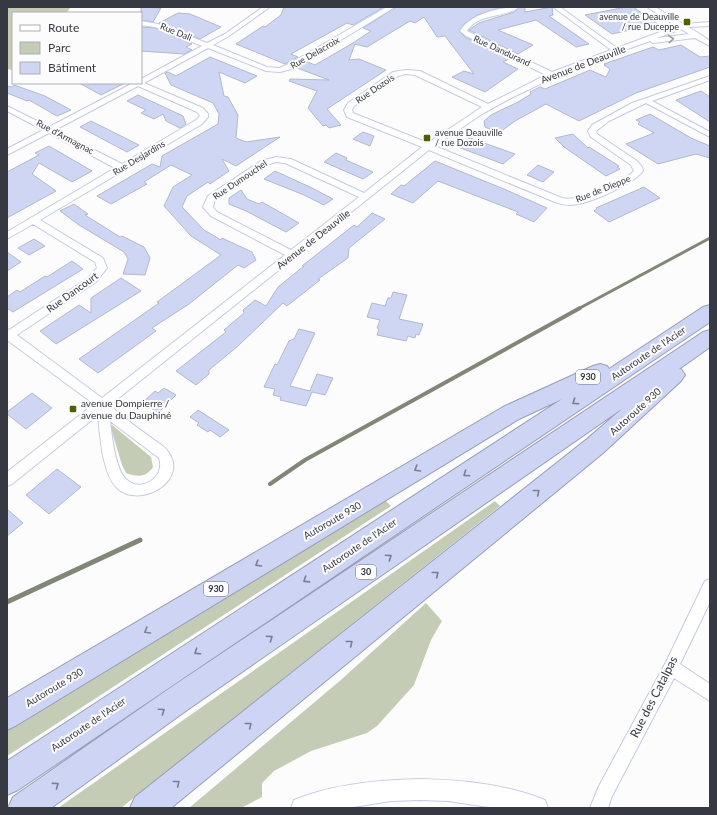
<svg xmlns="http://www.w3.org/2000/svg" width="717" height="815" font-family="Lato,sans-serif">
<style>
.green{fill:#c5ccb6}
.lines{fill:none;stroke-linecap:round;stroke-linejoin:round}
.stream-far2{stroke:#818776;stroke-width:3}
.stream-far1{stroke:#818776;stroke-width:4}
.stream{stroke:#818776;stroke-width:5}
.building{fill:#cfd6f3;stroke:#b3b8cf}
.minor-casing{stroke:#c5cae2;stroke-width:2}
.tertiary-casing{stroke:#c5cae2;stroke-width:2}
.motorway-casing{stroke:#999db6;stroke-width:2}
.minor{fill:#fff;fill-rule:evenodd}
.tertiary{fill:#fff;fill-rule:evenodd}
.motorway{fill:#ced4f4;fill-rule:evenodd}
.oneway{stroke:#9a9ca0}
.oneway2{stroke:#7a7e92}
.poi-dot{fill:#505f02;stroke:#fcfcfc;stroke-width:1.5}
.labels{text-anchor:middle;stroke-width:4;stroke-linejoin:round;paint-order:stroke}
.far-poi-label{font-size:9px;fill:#363842;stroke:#fcfcfc;text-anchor:end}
.far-street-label{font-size:9px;fill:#363842;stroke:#fcfcfc}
.shield{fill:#fcfcfc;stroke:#71737a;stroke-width:1}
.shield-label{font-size:9px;font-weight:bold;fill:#363842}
.street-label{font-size:10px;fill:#363842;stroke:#fcfcfc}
.poi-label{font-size:10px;fill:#363842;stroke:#fcfcfc;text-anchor:start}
.near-street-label{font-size:12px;fill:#363842;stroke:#fcfcfc}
</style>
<rect width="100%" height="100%" fill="#fcfcfc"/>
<!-- green -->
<path class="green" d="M7,7H71L66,13H13V70L7,69Z
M110,425H112L151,457L153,467C146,478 137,477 126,473L122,465Z
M385,500L391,506L7,756V728Z
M495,501L500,506L121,808H58Z
M426,603L442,621L431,640L414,685L377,726L367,733L311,751L274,771L262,783V797L241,808H189L342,679Z"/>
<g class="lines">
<!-- stream-far2 -->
<path class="stream-far2" d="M578,309L710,238"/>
<!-- stream-far1 -->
<path class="stream-far1" d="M270,484L305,460L580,308"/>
<!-- stream -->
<path class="stream" d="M7,602L140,540"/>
</g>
<!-- building -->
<path class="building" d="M141,7L161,8L153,22L141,20Z
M284,7H384L353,25L347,23L291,54L298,57L285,64L236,44L263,26L265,27L281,15Z
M396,7H502L477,15L464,24L459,31L465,37L509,59L503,62L518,69L485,92L452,77L464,71L474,74L445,36L437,37L424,17L415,23L410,21L367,47L355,44L349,60L359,59L386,70L327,109L341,125L329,128L326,125L323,126L308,108L317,91L289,81L290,79L329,80L297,68L308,62L315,65L353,43L371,31L363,28Z
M520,7H525V12L552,7L553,15L549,16L589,44L576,47L536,20L498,30L533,45L518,54L469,30L479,23L514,12Z
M626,7H633L658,24L612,34L585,15Z
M178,13L190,14L221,27L200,39L159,23Z
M141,27L155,28L192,44L186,47L192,50L184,54L141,51Z
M681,45L700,57L710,56V67L636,93L579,121L546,104L515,121L499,133L485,127L484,121L491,115L518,102L531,94L530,92L540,87L545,89L590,70L606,77L610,69L604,65H606L604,64L653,47L659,50Z
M210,57L257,76L245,83L219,72L224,96L228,97L238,115L236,138L246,142L280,137L236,166L222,159L229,171L210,184L208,182L187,196L182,207L204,230L221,240L222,238L252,252L256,260L244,268L238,265L189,304L152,328L156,331L98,373L79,359L159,303L157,302L221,255L191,236L164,206L173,187L192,175L171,165L144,182L147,184L111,204L97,196L152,164L160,167L162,156L218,124L219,114L213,103L171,85L165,73L168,72L176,76Z
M79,83H125L101,95Z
M14,85L45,96L71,110L57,116L29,100L27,101L7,93V86L12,87Z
M701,91L710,97V122L676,100Z
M138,95L183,116L186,124L180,128L166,121L163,114L154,119L141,113L146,110L127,101Z
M650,114L691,138L710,146V158L696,154L658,164L626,144L654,133L638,124L640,122L636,120Z
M91,121L139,145L127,152L80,127Z
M363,132L374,136L370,146L353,139Z
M573,134L588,148L589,147L619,166L617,167L620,169L606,176L564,147L555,138Z
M470,138L515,154L503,164L458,147Z
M49,146L92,171L72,182L39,163L32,174L56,191L7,218V172L39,155L35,153Z
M336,153L347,158L346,160L373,172L363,179L324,162Z
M435,161L504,189L547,208L534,222L516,214L518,212L438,181L413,203L391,194L401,185L404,186Z
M538,165L554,172L543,182L527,175Z
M275,171L312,188L333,199L324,205L304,195L264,179Z
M644,187L660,198L609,222L594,211L597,209L596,208Z
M241,190L247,199L259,204L262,202L299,223L286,232L246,211L229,204V198Z
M74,204L88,214L85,215L120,237L122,236L144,247L150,258L145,275L123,274L128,259L124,252L79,225L60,211Z
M372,213L385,219L349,248L348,258L318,279L320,280L287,306L283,303L238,346L209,370V374L196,385L176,371L226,332L224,330L244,313L243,310L255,300L266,306L278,287L304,266H302L354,225L357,227Z
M34,239L45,246L29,255L18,248Z
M7,252L21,262L7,271Z
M72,261L83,269L13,312L7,308V297L17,290L20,292L45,276L47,277Z
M121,278L141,291L56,344L40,331L79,305L91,313V298Z
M393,292L407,295L399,319L423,324L419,335L416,334L415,338L408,336L406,341L377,335L379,329L377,328L380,320L367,317L372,303L385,306L388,298H391Z
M299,329L315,333L290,386L310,391L317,374L333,378L325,395L312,392L306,406L280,400L281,397L273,395L275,389L264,387L275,364L277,365L289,341L294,339Z
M164,388L176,395L158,413L143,402L155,391L158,393Z
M32,393L52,408L26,429L7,414V412Z
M198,410L229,430L220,437L210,430L208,432L197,425L199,423L190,417Z
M57,469L81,487L49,514L26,495Z
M7,509L23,523L7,536Z"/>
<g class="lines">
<!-- minor casing -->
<g class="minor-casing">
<path id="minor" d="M263,7H270L229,36L213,45L267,67L279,68L289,64L387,7H395L295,68L280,72L266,71L208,48L144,83L203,108L208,114V117L202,124L40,220L103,258L107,268L96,282L17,335L102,398L285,255L211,216L203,207L208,196L261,161L276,157L291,159L364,193L422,147L347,117L344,110L348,103L393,72L406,70L420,71L488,104L546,75L466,36L460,31C470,14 500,7 519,7C505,18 478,13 467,31L552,72L611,50L553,7H560L617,48L676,26L647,7H655L683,24L710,22V26L688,27L700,34L710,41V46L695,38L653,43L650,41L594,61L555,77L511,98L482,114L435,146L562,198C578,203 623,182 634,171L631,165L591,137L588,131L592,125L632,103L710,76V80L652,101L710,132V137L646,103L609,121L596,131L597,134L637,161L642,167L643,171C632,185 589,204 571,205C565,205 560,204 555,202L429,150L110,405C123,418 138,428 153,439C158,443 166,447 169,453C188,482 139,509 117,488C102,473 100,435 98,415L12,484L7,486V472L94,404L7,340V329L9,330L88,278L97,268L95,262L33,224L7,239V232L115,168L49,133L7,155V149L43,130L7,111V106L49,127L133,83H141V79L202,46L155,27L141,25V21L158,24L207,43L225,34ZM681,29L689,34L657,38ZM406,74L415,75L482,107L428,143L353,113L352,110L354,106L398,76ZM138,86L197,112L200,116L196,120L122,164L55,130ZM276,162L285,163L359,197L291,250L217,212L213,207L215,199L267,165ZM110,421L159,458C166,477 141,493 127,480C115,470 112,436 110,421Z
M710,579V602L680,664L710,684V701L674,678L612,796L608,808H590L599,786L666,662L705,581Z"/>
</g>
<!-- tertiary casing -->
<g class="tertiary-casing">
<path id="tertiary" d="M420,779C462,780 506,784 545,800L548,808H495L448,801L420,800L391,801L347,808H291L294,800C333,784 378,780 420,779Z"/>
</g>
<!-- motorway casing -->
<g class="motorway-casing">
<path id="motorway" d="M710,305V322L18,790L7,795V761L562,399L519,419L17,725L7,730V698L503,407L593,366L600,364L607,366L609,369L703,307Z
M710,330V347L679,369H681L685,375L681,381L603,453L171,808H130L135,797L587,439L623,408L190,708L51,808H8L13,797L170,688L703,332Z"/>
</g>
<!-- minor -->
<use href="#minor" class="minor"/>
<!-- tertiary -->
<use href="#tertiary" class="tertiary"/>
<!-- motorway -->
<use href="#motorway" class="motorway"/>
</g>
<!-- one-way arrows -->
<defs><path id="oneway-chevron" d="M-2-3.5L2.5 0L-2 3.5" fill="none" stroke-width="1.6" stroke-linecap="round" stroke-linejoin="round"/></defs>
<use class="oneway" href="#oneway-chevron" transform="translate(671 39) rotate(-5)"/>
<g class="oneway2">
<use href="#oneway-chevron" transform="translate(575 402) rotate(146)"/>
<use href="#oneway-chevron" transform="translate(417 469) rotate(149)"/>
<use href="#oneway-chevron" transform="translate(466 474) rotate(146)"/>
<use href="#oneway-chevron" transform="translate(537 492) rotate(-39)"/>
<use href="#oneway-chevron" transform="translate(389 557) rotate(-34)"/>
<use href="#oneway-chevron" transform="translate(258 564) rotate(149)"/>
<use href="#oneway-chevron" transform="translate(436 574) rotate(-39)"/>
<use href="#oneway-chevron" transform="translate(306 580) rotate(147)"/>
<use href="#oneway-chevron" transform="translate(147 631) rotate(149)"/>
<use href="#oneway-chevron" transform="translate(270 638) rotate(-34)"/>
<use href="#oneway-chevron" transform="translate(350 643) rotate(-39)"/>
<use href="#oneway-chevron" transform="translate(197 652) rotate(146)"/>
<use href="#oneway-chevron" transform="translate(162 711) rotate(-35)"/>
<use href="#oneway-chevron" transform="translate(249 725) rotate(-39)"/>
<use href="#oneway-chevron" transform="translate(177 783) rotate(-39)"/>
<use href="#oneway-chevron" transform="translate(56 785) rotate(-36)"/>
</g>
<!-- markers -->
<g class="poi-dot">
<rect x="683" y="18" width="8" height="8" rx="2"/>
<rect x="423" y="134" width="8" height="8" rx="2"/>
<rect x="69" y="405" width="8" height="8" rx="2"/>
</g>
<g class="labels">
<!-- far-poi labels -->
<g class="far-poi-label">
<text x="679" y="20">avenue de Deauville<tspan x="679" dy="10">/ rue Duceppe</tspan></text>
<text x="435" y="136" text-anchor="start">avenue Deauville<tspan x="435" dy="10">/ rue Dozois</tspan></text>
</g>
<!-- far-street labels -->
<g class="far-street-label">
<text transform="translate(176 32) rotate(22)" y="3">Rue Dali</text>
<text transform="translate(502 51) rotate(25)" y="3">Rue Dandurand</text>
<text transform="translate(315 53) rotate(-30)" y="3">Rue Delacroix</text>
<text transform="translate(375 89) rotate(-34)" y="3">Rue Dozois</text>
<text transform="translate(65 137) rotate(28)" y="3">Rue d'Armagnac</text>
<text transform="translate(139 158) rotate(-31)" y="3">Rue Desjardins</text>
<text transform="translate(240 180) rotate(-34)" y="3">Rue Dumouchel</text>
<text transform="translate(603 189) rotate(-22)" y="3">Rue de Dieppe</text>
</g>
<!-- shield labels -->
<g class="shield">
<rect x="576" y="370" width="24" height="14" rx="3"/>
<rect x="356" y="565" width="20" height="14" rx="3"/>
<rect x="204" y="582" width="24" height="14" rx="3"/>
</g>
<g class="shield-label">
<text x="588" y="380">930</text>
<text x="366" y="575">30</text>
<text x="216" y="592">930</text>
</g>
<!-- street labels -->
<g class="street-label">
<text transform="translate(583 64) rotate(-21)" y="4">Avenue de Deauville</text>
<text transform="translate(313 239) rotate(-38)" y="4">Avenue de Deauville</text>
<text transform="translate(72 292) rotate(-36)" y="4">Rue Dancourt</text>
<text transform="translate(648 353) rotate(-34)" y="4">Autoroute de l'Acier</text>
<text transform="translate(635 411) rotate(-42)" y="4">Autoroute 930</text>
<text transform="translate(332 520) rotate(-30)" y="4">Autoroute 930</text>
<text transform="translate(359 545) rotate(-34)" y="4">Autoroute de l'Acier</text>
<text transform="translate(54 687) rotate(-31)" y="4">Autoroute 930</text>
<text transform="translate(88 724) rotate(-34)" y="4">Autoroute de l'Acier</text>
</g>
<!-- poi labels -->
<g class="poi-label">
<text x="81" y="407">avenue Dompierre /<tspan x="81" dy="12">avenue du Dauphiné</tspan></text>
</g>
<!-- near-street labels -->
<g class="near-street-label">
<text transform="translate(654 697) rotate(-63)" y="4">Rue des Catalpas</text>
</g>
</g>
<!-- border -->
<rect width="717" height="815" fill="none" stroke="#363842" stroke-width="16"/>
<!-- legend -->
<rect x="12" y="12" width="130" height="72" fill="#fcfcfc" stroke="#adaeb2"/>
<rect x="20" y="25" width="20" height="6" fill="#ffffff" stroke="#adaeb2"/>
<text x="48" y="32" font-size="12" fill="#363842">Route</text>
<rect x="20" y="42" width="20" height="12" fill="#c5ccb6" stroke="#adaeb2"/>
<text x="48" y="52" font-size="12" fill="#363842">Parc</text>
<rect x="20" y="62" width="20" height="12" fill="#cfd6f3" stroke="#adaeb2"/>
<text x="48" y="72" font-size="12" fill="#363842">Bâtiment</text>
</svg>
